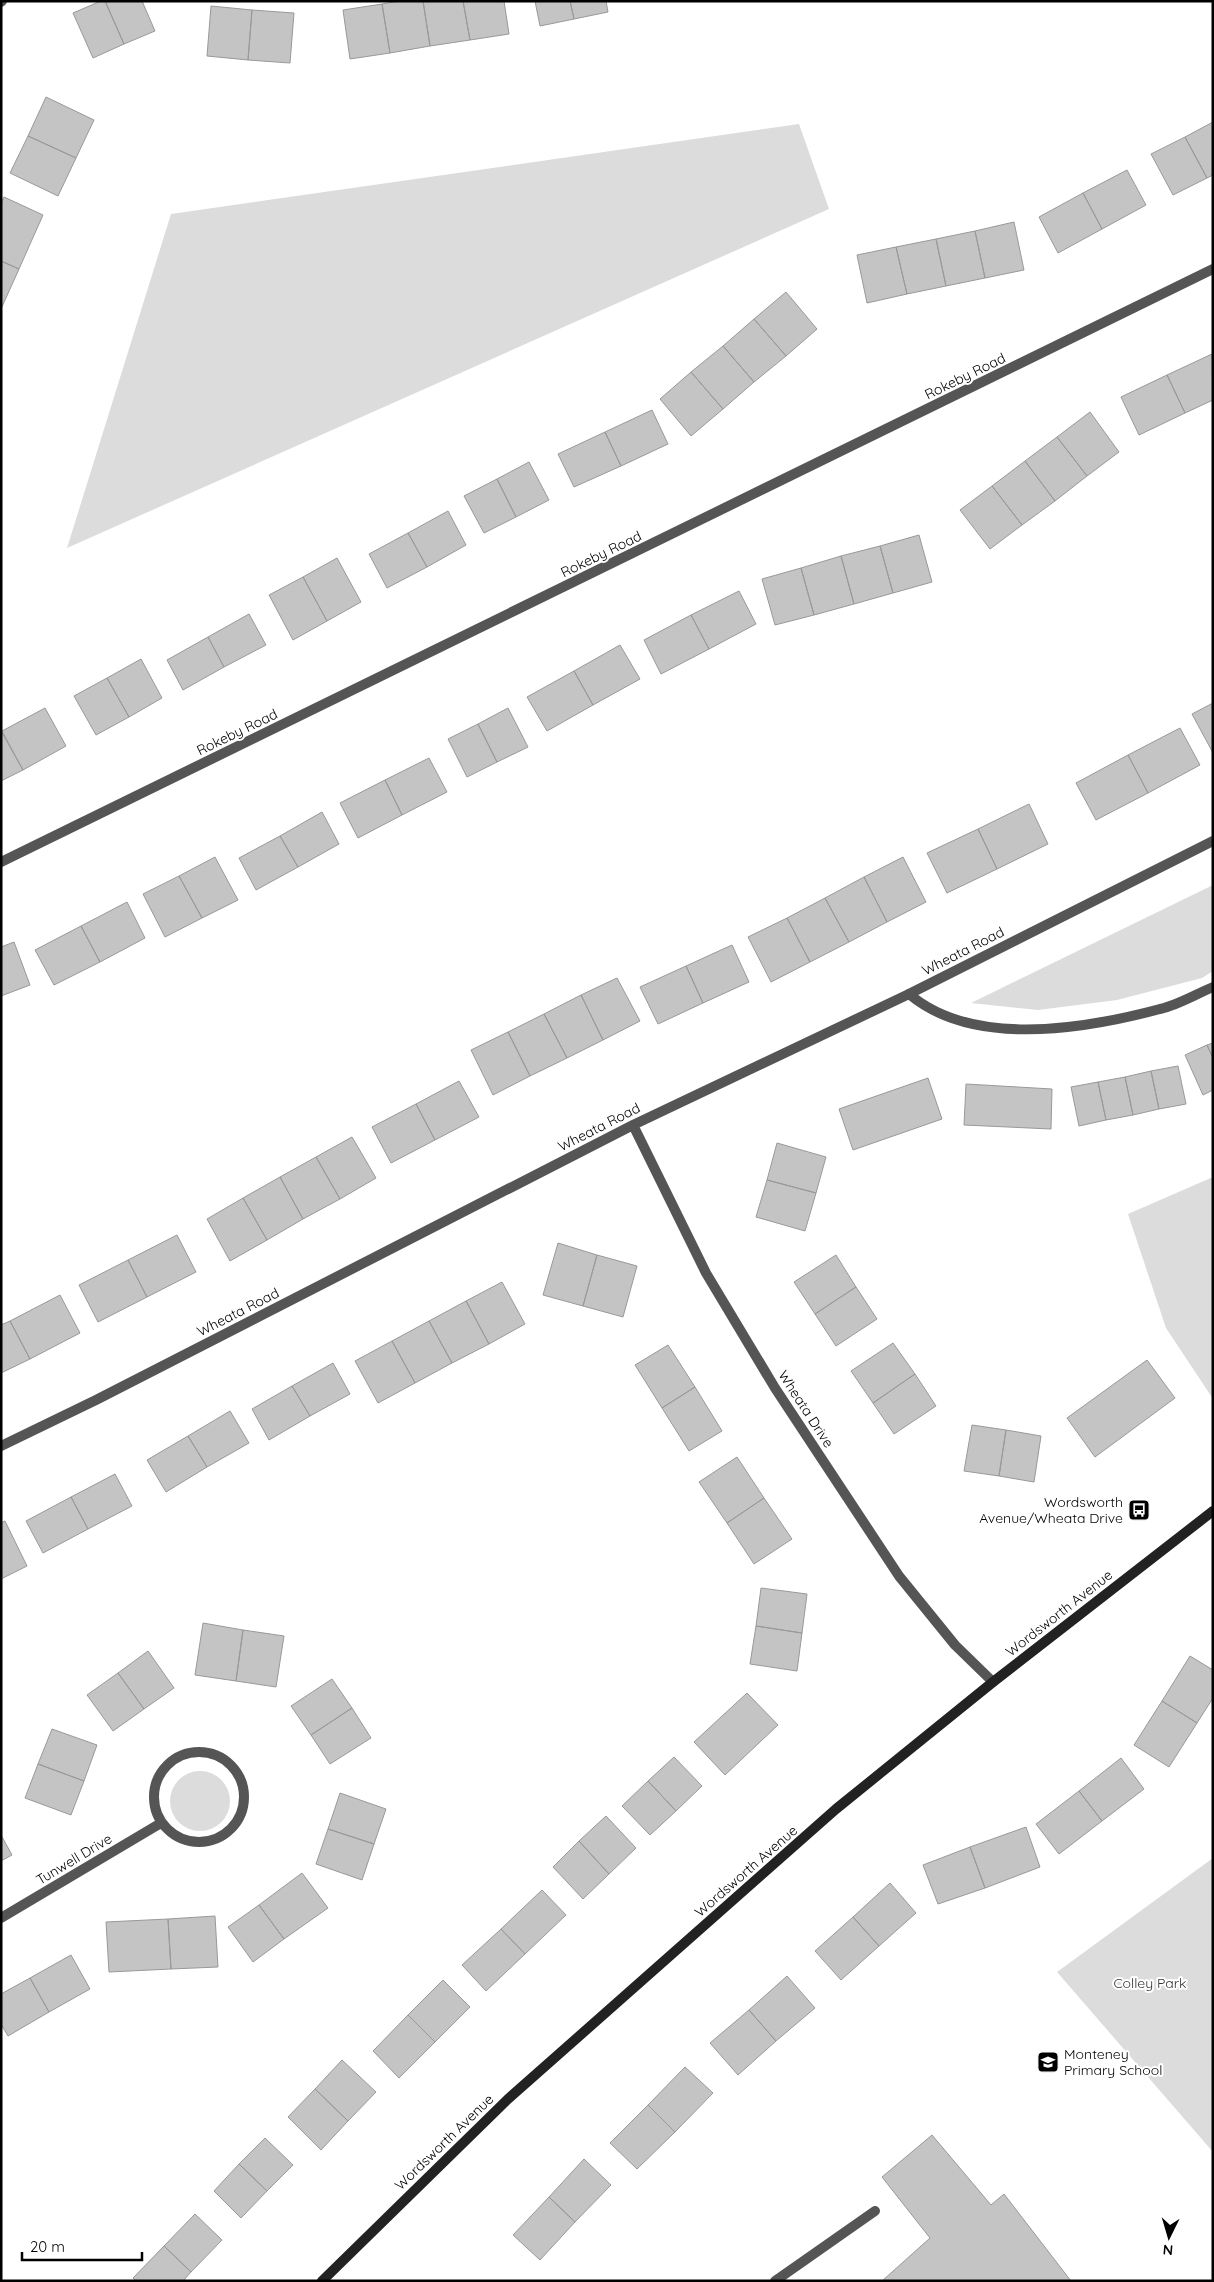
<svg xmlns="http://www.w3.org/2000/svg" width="1214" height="2282" font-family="Quicksand,sans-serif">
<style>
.green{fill:#dcdcdc}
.building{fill:#c4c4c4;stroke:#999}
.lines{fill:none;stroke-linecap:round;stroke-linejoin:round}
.lane{stroke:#555;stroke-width:10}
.street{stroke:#555;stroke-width:10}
.secondary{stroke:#222;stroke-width:10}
.labels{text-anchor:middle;stroke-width:4;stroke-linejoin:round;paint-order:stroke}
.street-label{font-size:14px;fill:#000;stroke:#fff}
.poi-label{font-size:14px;fill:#000;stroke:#fff;text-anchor:end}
.park-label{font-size:14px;fill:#333;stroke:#fff}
</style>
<rect width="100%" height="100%" fill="#fff"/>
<!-- green -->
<path class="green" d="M799,124L829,209L67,548L171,214Z
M1213,885V971L1202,978L1117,1000L1038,1010L971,1003Z
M1213,1177V1399L1166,1328L1128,1214Z
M170 1801a30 30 0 1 1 60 0a30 30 0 1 1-60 0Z
M1213,1858V2152L1057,1972Z"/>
<!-- building -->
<path class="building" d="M101,1H105L124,44L93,58L73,13Z
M105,1H142L155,31L124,44Z
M399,1H423L430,46L390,53L382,4Z
M423,1H463L470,40L430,46Z
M463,1H504L509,34L470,40Z
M535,1H570L574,19L540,26Z
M570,1H606L608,12L574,19Z
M382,4L390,53L350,59L343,10Z
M211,6L252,10L248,60L207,56Z
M252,10L294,13L290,63L248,60Z
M46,97L94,120L76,158L28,136Z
M1213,122V175L1207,178L1185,137Z
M28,136L76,158L58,196L10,173Z
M1185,137L1207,178L1173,195L1151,154Z
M1127,170L1146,205L1102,229L1083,193Z
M1083,193L1102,229L1058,253L1039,217Z
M4,197L43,215L19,269L1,261V203Z
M1014,222L1024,270L985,278L975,231Z
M975,231L985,278L946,286L936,239Z
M936,239L946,286L907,294L896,247Z
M896,247L907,294L867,303L857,255Z
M1,261L19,269L1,309Z
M786,292L817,329L786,356L754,319Z
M754,319L786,356L754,382L723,346Z
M723,346L754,382L723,409L691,372Z
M1212,354L1213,400L1185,413L1167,375Z
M691,372L723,409L691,436L660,399Z
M1167,375L1185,413L1139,435L1121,397Z
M652,410L668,444L621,466L605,432Z
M1090,412L1119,452L1087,476L1057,437Z
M605,432L621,466L574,487L558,454Z
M1057,437L1087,476L1055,501L1025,461Z
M1025,461L1055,501L1022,525L992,486Z
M529,462L549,500L516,517L497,479Z
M497,479L516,517L484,533L464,496Z
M992,486L1022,525L990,549L960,510Z
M448,511L466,545L427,567L408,533Z
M408,533L427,567L387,588L369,554Z
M919,535L932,582L893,593L880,546Z
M880,546L893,593L854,604L841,556Z
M841,556L854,604L814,615L801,568Z
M337,558L361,602L327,621L303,577Z
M801,568L814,615L775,625L762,579Z
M303,577L327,621L293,640L269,595Z
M739,591L756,624L709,649L691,615Z
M249,614L266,645L224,667L208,637Z
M691,615L709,649L661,674L644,640Z
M208,637L224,667L183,690L167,660Z
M620,645L640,679L593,705L574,671Z
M141,659L162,698L129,717L107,678Z
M574,671L593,705L547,731L527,697Z
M107,678L129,717L96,735L74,696Z
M1213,703V753L1192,714Z
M45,708L66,746L23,770L2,731Z
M508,708L528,747L497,762L478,724Z
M478,724L497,762L467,777L448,739Z
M1180,728L1200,765L1148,793L1128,755Z
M1,731L23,770L1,781Z
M1128,755L1148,793L1096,820L1076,783Z
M429,758L447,792L402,815L385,780Z
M385,780L402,815L358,838L340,803Z
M1029,804L1048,844L997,869L978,829Z
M322,812L339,844L298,867L280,836Z
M978,829L997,869L947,893L927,853Z
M280,836L298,867L256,890L239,858Z
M215,857L238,900L202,918L179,876Z
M903,857L926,902L887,922L864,877Z
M179,876L202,918L165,937L143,894Z
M864,877L887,922L849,942L825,898Z
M825,898L849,942L810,962L787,918Z
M127,902L145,938L100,962L81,926Z
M787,918L810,962L771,982L748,937Z
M81,926L100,962L54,985L35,950Z
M14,942L30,985L1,996V947Z
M732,945L749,982L703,1003L686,966Z
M686,966L703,1003L658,1024L640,987Z
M617,978L640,1021L603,1040L581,995Z
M581,995L603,1040L567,1058L544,1014Z
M544,1014L567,1058L530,1076L508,1032Z
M508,1032L530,1076L493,1095L471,1050Z
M1213,1043V1058L1207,1045Z
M1207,1045L1213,1058V1090L1203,1095L1185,1055Z
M1178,1066L1186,1104L1159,1109L1151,1071Z
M1151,1071L1159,1109L1133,1115L1125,1077Z
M1125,1077L1133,1115L1106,1120L1098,1082Z
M928,1078L942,1119L853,1150L839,1109Z
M459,1081L479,1117L435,1140L416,1104Z
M1098,1082L1106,1120L1079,1126L1071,1087Z
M966,1084L1052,1089L1051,1129L964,1125Z
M416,1104L435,1140L391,1163L372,1127Z
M352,1137L376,1178L340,1199L316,1157Z
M777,1143L826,1157L816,1193L767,1180Z
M316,1157L340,1199L303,1219L280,1177Z
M280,1177L303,1219L267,1240L243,1198Z
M767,1180L816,1193L805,1231L756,1217Z
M243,1198L267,1240L230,1261L207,1219Z
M177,1235L196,1272L147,1297L128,1260Z
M558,1243L597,1255L583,1306L543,1295Z
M597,1255L637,1266L623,1317L583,1306Z
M836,1255L856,1287L815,1314L794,1282Z
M128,1260L147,1297L98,1322L79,1285Z
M502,1282L525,1324L489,1344L466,1301Z
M856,1287L877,1319L836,1346L815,1314Z
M60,1295L80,1333L30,1359L10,1321Z
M466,1301L489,1344L452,1363L429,1321Z
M10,1321L30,1359L1,1373V1325Z
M429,1321L452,1363L415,1383L392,1341Z
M392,1341L415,1383L378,1403L355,1361Z
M893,1343L915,1374L873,1403L851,1371Z
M668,1345L695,1387L662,1408L635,1365Z
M1147,1360L1175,1398L1095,1457L1067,1418Z
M333,1363L350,1394L310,1416L292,1386Z
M915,1374L936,1406L894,1434L873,1403Z
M292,1386L310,1416L269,1440L252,1409Z
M695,1387L722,1431L689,1451L662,1408Z
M230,1411L249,1443L207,1467L188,1436Z
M972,1425L1006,1430L999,1476L964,1471Z
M1006,1430L1041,1436L1034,1482L999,1476Z
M188,1436L207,1467L166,1492L147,1460Z
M737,1457L764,1498L727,1523L699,1482Z
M115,1474L132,1506L88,1529L71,1497Z
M71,1497L88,1529L43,1553L26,1521Z
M764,1498L792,1539L754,1564L727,1523Z
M5,1521L27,1566L1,1579V1523Z
M761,1588L807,1594L802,1633L756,1626Z
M203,1623L243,1630L236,1681L195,1675Z
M756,1626L802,1633L797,1671L750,1664Z
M243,1630L284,1636L276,1687L236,1681Z
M148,1651L174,1688L144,1709L118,1673Z
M1190,1656L1213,1670V1698L1197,1723L1162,1701Z
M118,1673L144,1709L113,1731L87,1695Z
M332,1679L352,1708L311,1735L291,1706Z
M747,1693L778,1725L725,1775L694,1742Z
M1162,1701L1197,1723L1169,1767L1134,1745Z
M352,1708L371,1738L330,1764L311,1735Z
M52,1729L97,1745L84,1781L38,1764Z
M674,1757L702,1786L676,1811L648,1781Z
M1121,1758L1144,1789L1102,1821L1079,1791Z
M38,1764L84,1781L71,1815L25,1798Z
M648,1781L676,1811L650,1835L622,1806Z
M1079,1791L1102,1821L1059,1854L1036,1824Z
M340,1793L386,1809L374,1844L328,1829Z
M606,1816L636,1848L609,1874L579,1841Z
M1026,1827L1040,1867L985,1888L970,1847Z
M328,1829L374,1844L362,1880L316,1864Z
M1,1835L12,1855L1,1861Z
M579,1841L609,1874L583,1899L553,1867Z
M970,1847L985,1888L938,1904L923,1865Z
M302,1873L328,1908L284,1939L259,1905Z
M890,1883L916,1913L879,1946L853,1917Z
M542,1890L566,1915L525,1954L501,1929Z
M259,1905L284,1939L253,1962L228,1927Z
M215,1916L218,1967L171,1969L168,1919Z
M853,1917L879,1946L841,1980L815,1951Z
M168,1919L171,1969L109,1972L106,1922Z
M501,1929L525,1954L486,1991L462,1965Z
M71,1955L90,1989L49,2012L30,1978Z
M787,1976L815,2008L776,2041L749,2010Z
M30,1978L49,2012L8,2036L1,2024V1994Z
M443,1980L470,2007L435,2042L408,2015Z
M749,2010L776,2041L738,2075L710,2043Z
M408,2015L435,2042L399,2078L373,2051Z
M342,2060L376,2092L348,2121L315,2089Z
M685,2067L713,2093L675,2132L648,2105Z
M315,2089L348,2121L321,2150L288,2117Z
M648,2105L675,2132L637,2169L610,2143Z
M932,2135L991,2205L1004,2194L1071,2281H882L930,2238L882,2177Z
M265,2138L293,2165L267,2191L239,2164Z
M584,2159L611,2185L575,2222L549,2197Z
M239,2164L267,2191L241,2218L214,2191Z
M549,2197L575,2222L540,2260L513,2235Z
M195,2214L222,2240L191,2272L164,2246Z
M164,2246L191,2272L183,2281H136L133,2278Z"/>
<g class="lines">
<!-- lane -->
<path class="lane" d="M909,994C973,1048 1085,1029 1160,1009C1178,1005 1196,994 1213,987
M775,2281L875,2211"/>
<!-- street -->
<path class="street" d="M1,2L2,1
M1,862L1213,269
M633,1125L706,1273L775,1388L899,1576L955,1645L993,1682
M1,1446L96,1400L633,1125L909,994L1213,841
M154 1797a45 45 0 1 1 90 0a45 45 0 1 1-90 0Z
M1,1918L161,1823"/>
<!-- secondary -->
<path class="secondary" d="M322,2281L508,2099L836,1809L993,1682L1213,1511"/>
</g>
<!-- icons -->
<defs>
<g id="bus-square" transform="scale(1.125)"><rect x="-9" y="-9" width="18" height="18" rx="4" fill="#000" stroke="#fff"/><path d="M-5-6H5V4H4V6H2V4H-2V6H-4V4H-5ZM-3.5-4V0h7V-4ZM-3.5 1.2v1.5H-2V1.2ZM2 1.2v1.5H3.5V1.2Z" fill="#fff"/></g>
<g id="school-square" transform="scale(1.125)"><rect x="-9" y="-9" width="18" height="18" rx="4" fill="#000" stroke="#fff"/><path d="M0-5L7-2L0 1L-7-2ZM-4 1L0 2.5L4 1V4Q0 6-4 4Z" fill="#fff"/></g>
</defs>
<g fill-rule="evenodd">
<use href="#bus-square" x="1139" y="1510"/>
<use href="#school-square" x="1048" y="2062"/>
</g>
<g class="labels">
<!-- street labels -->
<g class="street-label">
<text transform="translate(965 376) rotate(-26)" y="5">Rokeby Road</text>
<text transform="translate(601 554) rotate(-26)" y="5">Rokeby Road</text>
<text transform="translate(237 732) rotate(-26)" y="5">Rokeby Road</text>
<text transform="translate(963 951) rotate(-27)" y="5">Wheata Road</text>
<text transform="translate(599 1127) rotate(-27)" y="5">Wheata Road</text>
<text transform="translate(238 1312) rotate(-27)" y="5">Wheata Road</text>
<text transform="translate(806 1409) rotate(57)" y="5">Wheata Drive</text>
<text transform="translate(1059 1613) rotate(-38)" y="5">Wordsworth Avenue</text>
<text transform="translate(74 1859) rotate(-31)" y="5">Tunwell Drive</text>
<text transform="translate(746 1871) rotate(-41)" y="5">Wordsworth Avenue</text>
<text transform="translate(444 2142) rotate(-44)" y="5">Wordsworth Avenue</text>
</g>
<!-- poi labels -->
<g class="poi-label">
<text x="1123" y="1507">Wordsworth<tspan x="1123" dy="16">Avenue/Wheata Drive</tspan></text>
<text x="1064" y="2059" text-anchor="start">Monteney<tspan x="1064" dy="16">Primary School</tspan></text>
</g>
<!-- park labels -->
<g class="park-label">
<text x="1150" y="1988">Colley Park</text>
</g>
</g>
<!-- border -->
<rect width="1214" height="2282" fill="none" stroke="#000000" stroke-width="5"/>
<!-- north arrow -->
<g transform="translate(1169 2237) rotate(185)" stroke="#ffffff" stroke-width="4" paint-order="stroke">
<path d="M0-4L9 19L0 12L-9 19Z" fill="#000000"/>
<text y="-8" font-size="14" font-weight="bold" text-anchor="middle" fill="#000000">N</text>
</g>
<!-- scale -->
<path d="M22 2252v8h120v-8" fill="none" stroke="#000000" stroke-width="2.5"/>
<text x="30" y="2252" font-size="15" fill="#000000" stroke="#ffffff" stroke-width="4" paint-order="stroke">20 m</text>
</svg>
